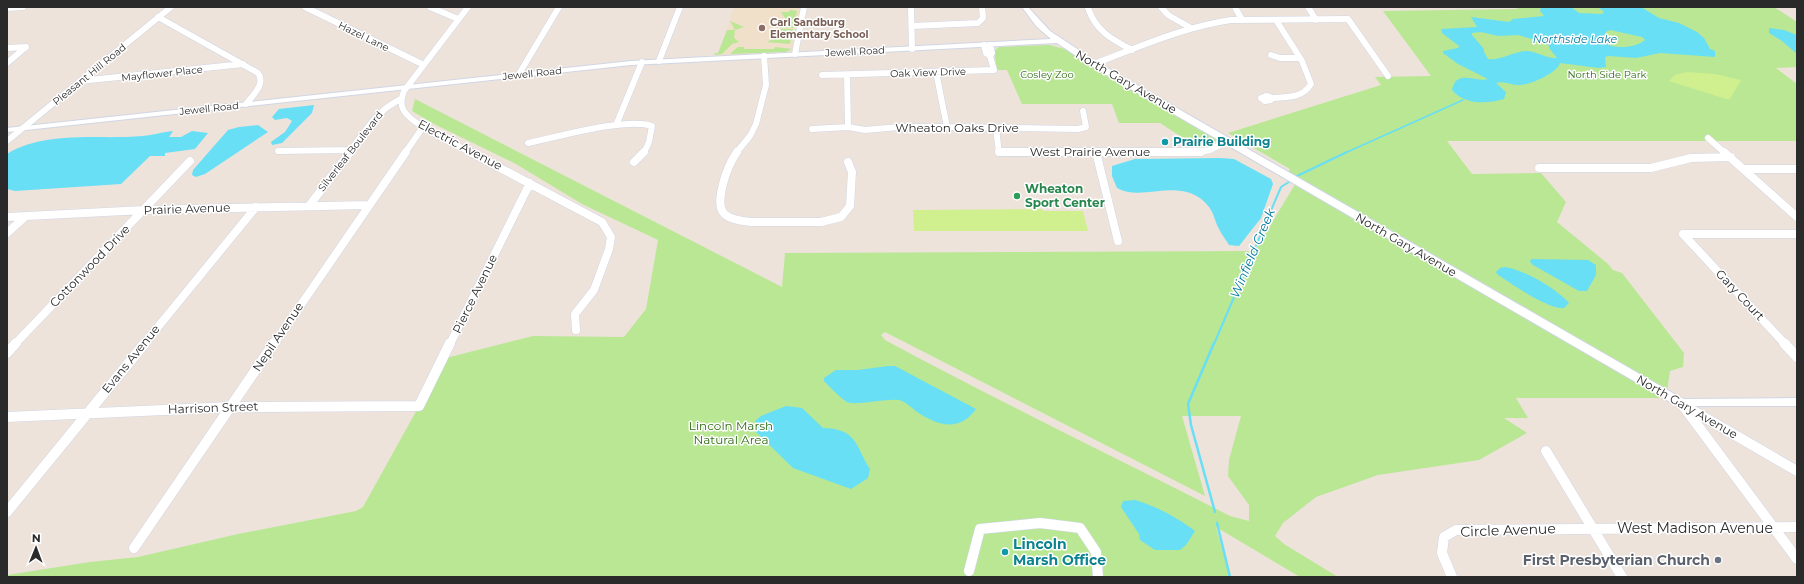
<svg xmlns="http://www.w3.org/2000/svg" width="1804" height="584" font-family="Montserrat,sans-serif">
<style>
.education{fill:#f0dfc9}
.green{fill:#b9e794;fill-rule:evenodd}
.pitch{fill:#d0ef8f}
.water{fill:#68dff5;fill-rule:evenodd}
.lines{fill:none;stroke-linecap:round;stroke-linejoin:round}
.stream-far2{stroke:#68dff5;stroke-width:1.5}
.stream-far1{stroke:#68dff5;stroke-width:2}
.stream{stroke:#68dff5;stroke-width:2.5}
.minor-far2-casing{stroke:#d0d6e4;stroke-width:7}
.minor-far1-casing{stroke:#d0d6e4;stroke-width:9}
.minor-casing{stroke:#d0d6e4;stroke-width:11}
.tertiary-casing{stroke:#d0d6e4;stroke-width:2}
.minor-far2{stroke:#fff;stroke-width:6}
.minor-far1{stroke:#fff;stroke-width:8}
.minor{stroke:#fff;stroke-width:10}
.tertiary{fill:#fff;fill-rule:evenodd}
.education-dot{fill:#8d6e63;stroke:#fff;stroke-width:1.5}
.culture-dot{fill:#0f9aa8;stroke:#fff;stroke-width:1.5}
.leisure-dot{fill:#2e9e5b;stroke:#fff;stroke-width:1.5}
.worship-dot{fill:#6b7280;stroke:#fff;stroke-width:1.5}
.labels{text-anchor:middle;stroke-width:3;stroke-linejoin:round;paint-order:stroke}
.far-education-label{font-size:10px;font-weight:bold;fill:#785e54;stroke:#fff;text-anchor:start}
.far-street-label{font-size:10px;fill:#2a2a2a;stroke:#fff}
.far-park-label{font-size:10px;fill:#316b16;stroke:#fff}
.far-water-label{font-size:11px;font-style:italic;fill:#067da2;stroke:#fff}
.street-label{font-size:12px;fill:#2a2a2a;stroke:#fff}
.culture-label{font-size:12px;font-weight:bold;fill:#0d838f;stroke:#fff;text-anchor:start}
.leisure-label{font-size:12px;font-weight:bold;fill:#27864d;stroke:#fff;text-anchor:start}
.park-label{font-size:12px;fill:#316b16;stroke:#fff}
.water-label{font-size:13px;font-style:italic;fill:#067da2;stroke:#fff}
.near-street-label{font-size:14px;fill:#2a2a2a;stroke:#fff}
.near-culture-label{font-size:14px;font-weight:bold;fill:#0d838f;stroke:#fff;text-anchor:start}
.near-worship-label{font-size:14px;font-weight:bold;fill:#5b616d;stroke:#fff;text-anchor:end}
</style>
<rect width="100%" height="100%" fill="#ede3db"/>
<!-- education -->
<path class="education" d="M734,7H801L791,53L718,57Z"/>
<!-- green -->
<path class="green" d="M1520,7H1774L1797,22V67L1776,68L1797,84V141H1447L1472,174L1541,173L1566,202L1557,222L1608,264L1613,270L1622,273L1684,353L1683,367L1670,371L1666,398H1516L1528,418H1504L1527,433L1479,460L1378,475L1316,497L1283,523L1275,536L1284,544L1338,577H1300L1216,527L1230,577H7V575L90,562L138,557L238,534L356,511L363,507L419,406L442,359L533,336L624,337L646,309L658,240L582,204L516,164L434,124L412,111L415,99L782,287L785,253L1255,251L1297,181L1286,175L1290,169L1228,133L1381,85L1375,77L1431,76L1383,11L1516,9ZM885,332L1205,496L1182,416H1241L1229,460L1228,476L1249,505V521L1230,516C1114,457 998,401 885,340L881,335Z
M790,10L797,11L793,28H779L787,21L781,12H789Z
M730,21L744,27L735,30L734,38L739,42L732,44L722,54L715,55L714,53H718L727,30H735Z
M778,29H793L790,44L767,42L775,38Z
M1049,45L1065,49L1218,140L1199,148L1160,123H1119L1112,104H1022L1007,70H997L994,51L999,47Z
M738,47H744V49H774L775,47L792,49L785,52L730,54Z"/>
<!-- pitch -->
<path class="pitch" d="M1687,72L1715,74L1741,80L1730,99H1726L1669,81L1675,75Z
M1042,209L1043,211H1083L1088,231H914L913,210Z"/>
<!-- water -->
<path class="water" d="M1541,7H1571L1579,13L1602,14L1604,12L1598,7H1641L1659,18L1679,23L1697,32L1704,38L1710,49L1715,51V57L1660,53L1636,58L1608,56L1605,57L1606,67L1599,68L1560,63C1557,73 1532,84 1521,85C1512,86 1505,80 1496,83L1506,92L1504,99C1486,104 1465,105 1452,90C1456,68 1477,83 1488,79L1458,64L1443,53V51L1458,48L1459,46L1442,33L1441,29L1477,27L1471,17L1509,22L1513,19L1544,16L1540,11ZM1610,30L1642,37L1645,40C1637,48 1608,51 1602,39L1606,32ZM1481,32L1498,36L1518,35L1546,43L1549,46V48L1557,58C1547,59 1536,51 1526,51C1512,52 1500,61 1488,59L1484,52V49L1472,35V33Z
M1769,28L1784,30L1797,35V54L1782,41L1769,33Z
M314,105L312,113L282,143L272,145L271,142L285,132L292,121L287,118L275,120L272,117L279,109Z
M258,125L268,132L205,174L196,177L192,175L193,170L228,130L239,127Z
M173,131L169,137H181L192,131L208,133L195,149L165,153V156H150L121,184L15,191L7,189V154C46,130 100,140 143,136C153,135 163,132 173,131Z
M1220,158L1234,159L1271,179L1273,184L1261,218L1239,246L1229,245C1226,240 1222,235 1219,229C1215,222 1214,213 1209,207C1183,174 1143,203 1117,188L1112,176V166L1135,159Z
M1531,259L1588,260L1596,265V275L1587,291H1579L1533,265L1530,262Z
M1505,267C1525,270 1555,288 1569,303L1564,308C1549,310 1510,283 1497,274L1496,272L1500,268Z
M888,366H895L976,409C960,432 938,426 917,412C912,408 905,401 899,400C888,398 854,406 847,402C839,397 831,388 824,381V378L836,370H858Z
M786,406L802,408L823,428C858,429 855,446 870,469L868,478L851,489L793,468L756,432L755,421L761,416Z
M1135,500C1156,506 1178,518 1195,531L1186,545L1180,550H1155L1140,540L1139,534L1121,507L1123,501Z"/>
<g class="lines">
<!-- stream-far2 -->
<path class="stream-far2" d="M1345,153L1463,100"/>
<!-- stream-far1 -->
<path class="stream-far1" d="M1295,177L1347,152
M1214,344L1281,187L1292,180"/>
<!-- stream -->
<path class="stream" d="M1214,343L1188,404L1191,425L1215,512
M1217,523L1230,577"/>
<!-- minor-far2 casing -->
<g class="minor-far2-casing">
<path id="minor-far2" d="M305,7L424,65
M430,7L458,19
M468,7L404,91C402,97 400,103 403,109C409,124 457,145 472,153
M911,7L912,49
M1161,7L1168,15L1191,28
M1235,7L1242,20
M1308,7L1316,20
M7,8L23,7
M1088,8C1096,31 1111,39 1132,50
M158,17L258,73C266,84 253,95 246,104
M912,26L978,23L983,18L982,7
M984,45L986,53L990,56
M7,48L26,47
M795,54L804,7
M1271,55L1280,58H1300
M659,61L680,7
M7,63L26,47
M1094,64C1139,47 1183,27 1231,20L1348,19L1388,76
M936,72L947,127
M519,74L559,7
M822,75L994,70L990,56L992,53L990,45
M847,75L848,127
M80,81L243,64
M1266,96L1270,97L1271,100L1265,101L1261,98Z
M1271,98C1286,97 1302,99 1311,84L1302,61L1276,20
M617,123L642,62
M996,128L999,153
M812,129L848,127L865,130L899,127H944L1078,129L1086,127L1083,111
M1708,138L1725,153
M7,141L171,7
M528,143C558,137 626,117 652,126L649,142L644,153
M278,151L350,150
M349,153C364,132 377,110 401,99
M405,153L423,127
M736,153L750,136L756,124L766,85L764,56
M1003,153L1201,152L1210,150L1227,141"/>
</g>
<!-- minor-far1 casing -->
<g class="minor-far1-casing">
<path id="minor-far1" d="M470,152L602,222L611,237L609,249L594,290L575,314L576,330
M737,152C730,162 726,172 723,184C716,212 721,219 751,222H821L841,217L850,206L852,172L848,162
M999,152H1201
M1096,152L1118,241
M1724,152L1797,217
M634,162L644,152
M1539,168H1651L1691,158L1731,157
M1744,169H1797
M309,206L350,152
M7,217L144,210L368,205
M7,233L26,216
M1683,234L1785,344
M1683,234H1797
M15,344L190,161
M144,344L256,207
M274,344L406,152
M450,344L530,183"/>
</g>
<!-- minor casing -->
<g class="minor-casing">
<path id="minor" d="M1784,343L1797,357
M7,353L16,343
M1681,403L1797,559
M1685,406L1797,471
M7,417L231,407L419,406L450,343
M1546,451L1622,577
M7,512L145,343
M134,548L274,343
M969,571L980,529L1040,523L1080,528L1096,552L1098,577
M1452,577L1442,553L1444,537L1456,530L1797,527"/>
</g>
<!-- tertiary casing -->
<g class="tertiary-casing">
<path id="tertiary" d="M1022,7H1028L1050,31L1097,62L1683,399L1797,398V406H1677L1091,66L1057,43L631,65L7,132V128L631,61L1051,39L1036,26Z"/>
</g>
<!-- minor-far2 -->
<use href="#minor-far2" class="minor-far2"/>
<!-- minor-far1 -->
<use href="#minor-far1" class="minor-far1"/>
<!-- minor -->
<use href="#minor" class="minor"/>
<!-- tertiary -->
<use href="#tertiary" class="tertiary"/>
</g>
<!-- markers -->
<circle class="education-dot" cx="762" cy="28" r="4"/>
<g class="culture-dot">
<circle cx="1165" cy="142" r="4"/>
<circle cx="1005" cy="552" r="4"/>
</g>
<circle class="leisure-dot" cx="1017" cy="196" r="4"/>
<circle class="worship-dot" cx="1718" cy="560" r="4"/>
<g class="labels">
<!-- far-education labels -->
<g class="far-education-label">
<text x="770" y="26">Carl Sandburg<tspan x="770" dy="12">Elementary School</tspan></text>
</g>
<!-- far-street labels -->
<g class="far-street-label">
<text transform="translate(364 36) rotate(26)" y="4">Hazel Lane</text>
<text transform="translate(855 51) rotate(-3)" y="4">Jewell Road</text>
<text transform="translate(928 72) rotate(-2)" y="4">Oak View Drive</text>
<text transform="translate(162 73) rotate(-6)" y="4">Mayflower Place</text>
<text transform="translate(532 73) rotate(-6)" y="4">Jewell Road</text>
<text transform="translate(89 74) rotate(-39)" y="4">Pleasant Hill Road</text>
<text transform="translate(209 108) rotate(-6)" y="4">Jewell Road</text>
<text transform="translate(350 151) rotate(-52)" y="4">Silverleaf Boulevard</text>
</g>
<!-- far-park labels -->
<g class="far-park-label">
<text x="1047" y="78">Cosley Zoo</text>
<text x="1607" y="78">North Side Park</text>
</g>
<!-- far-water labels -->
<g class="far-water-label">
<text x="1575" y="43">Northside Lake</text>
</g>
<!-- street labels -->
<g class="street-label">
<text transform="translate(1126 82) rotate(30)" y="4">North Gary Avenue</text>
<text x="957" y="132">Wheaton Oaks Drive</text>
<text transform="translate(460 145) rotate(28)" y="4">Electric Avenue</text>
<text x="1090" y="156">West Prairie Avenue</text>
<text transform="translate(187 209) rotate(-2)" y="4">Prairie Avenue</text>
<text transform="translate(1406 245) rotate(30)" y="4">North Gary Avenue</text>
<text transform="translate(90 266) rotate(-46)" y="4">Cottonwood Drive</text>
<text transform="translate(475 294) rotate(-64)" y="4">Pierce Avenue</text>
<text transform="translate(1740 295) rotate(47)" y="4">Gary Court</text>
<text transform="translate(278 337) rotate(-56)" y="4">Nepil Avenue</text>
<text transform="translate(131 359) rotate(-51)" y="4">Evans Avenue</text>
<text transform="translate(1687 407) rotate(30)" y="4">North Gary Avenue</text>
<text transform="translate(213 408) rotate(-2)" y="4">Harrison Street</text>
</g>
<!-- culture labels -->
<g class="culture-label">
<text x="1173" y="146">Prairie Building</text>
</g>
<!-- leisure labels -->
<g class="leisure-label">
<text x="1025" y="193">Wheaton<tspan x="1025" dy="14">Sport Center</tspan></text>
</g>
<!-- park labels -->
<g class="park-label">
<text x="731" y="430">Lincoln Marsh<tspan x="731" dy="14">Natural Area</tspan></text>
</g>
<!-- water labels -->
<g class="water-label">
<text transform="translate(1252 253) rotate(-67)" y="5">Winfield Creek</text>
</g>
<!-- near-street labels -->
<g class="near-street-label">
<text x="1695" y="533">West Madison Avenue</text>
<text transform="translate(1508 530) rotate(-2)" y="5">Circle Avenue</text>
</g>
<!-- near-culture labels -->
<g class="near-culture-label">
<text x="1013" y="549">Lincoln<tspan x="1013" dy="16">Marsh Office</tspan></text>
</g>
<!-- near-worship labels -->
<g class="near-worship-label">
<text x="1710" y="565">First Presbyterian Church</text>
</g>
</g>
<!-- border -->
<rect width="1804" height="584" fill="none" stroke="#2a2a2a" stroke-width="16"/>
<!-- north arrow -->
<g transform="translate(36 548) rotate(1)" stroke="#ffffff" stroke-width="3" paint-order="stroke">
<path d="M0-3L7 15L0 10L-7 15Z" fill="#2a2a2a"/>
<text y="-6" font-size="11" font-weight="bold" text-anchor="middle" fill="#2a2a2a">N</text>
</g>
</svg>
